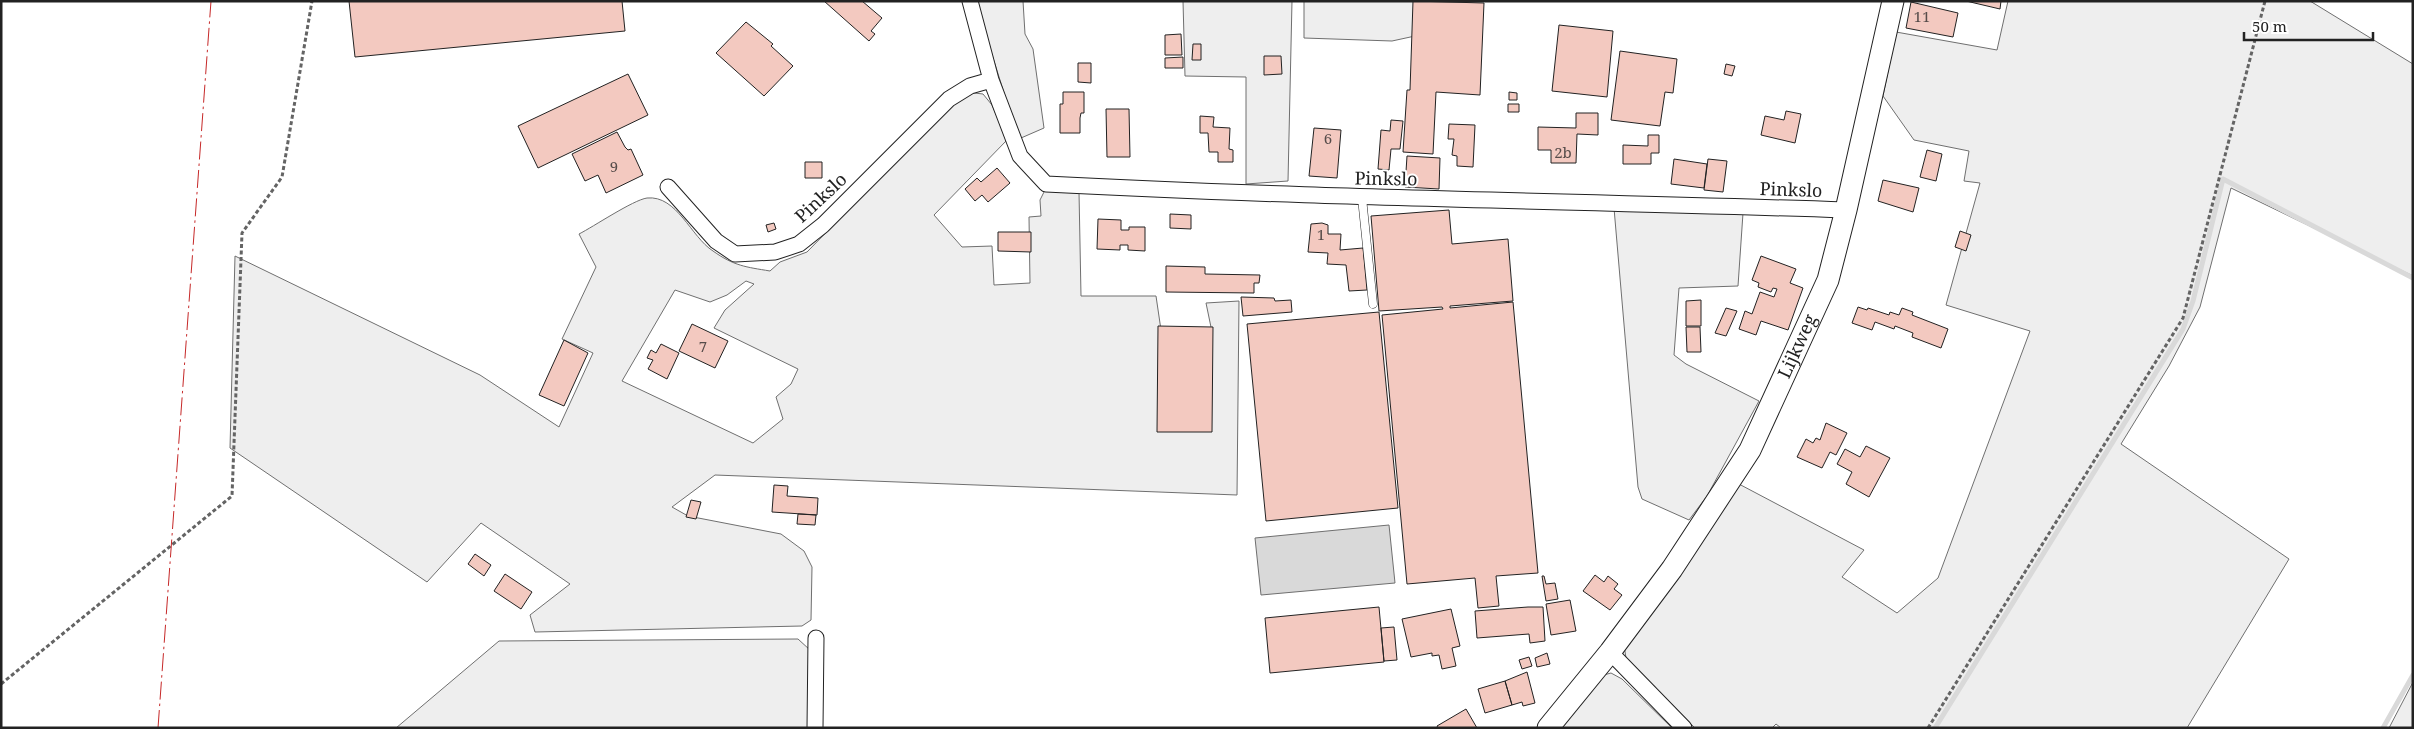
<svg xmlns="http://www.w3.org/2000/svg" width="2414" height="729" font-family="'Noto Serif',serif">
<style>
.green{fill:#eee;stroke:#6f6f6f;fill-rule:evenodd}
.water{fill:#d9d9d9;stroke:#6f6f6f}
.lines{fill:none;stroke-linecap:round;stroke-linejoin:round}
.stream{stroke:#d9d9d9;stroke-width:5}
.building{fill:#f3c9c0;stroke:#222}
.lane-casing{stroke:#222;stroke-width:9}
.street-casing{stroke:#222;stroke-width:17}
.secondary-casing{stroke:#222;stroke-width:23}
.path{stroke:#646464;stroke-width:3;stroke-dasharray:4 2.5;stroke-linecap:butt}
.lane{stroke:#fff;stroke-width:8}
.street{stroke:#fff;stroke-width:15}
.secondary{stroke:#fff;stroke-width:21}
.power{stroke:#c62828;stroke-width:1;stroke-dasharray:18 4 2.5 4;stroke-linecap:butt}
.labels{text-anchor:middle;stroke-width:4;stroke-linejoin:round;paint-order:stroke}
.number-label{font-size:15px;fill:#564c4a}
.street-label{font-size:18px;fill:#222;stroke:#fff}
</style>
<rect width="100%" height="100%" fill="#fff"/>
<!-- green -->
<path class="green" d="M975,1H1023L1025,34L1033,49L1044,128L1021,138L1012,118Z
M1183,1H1292L1288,181L1246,184V77L1185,76Z
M1304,1H1416L1415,36L1392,41L1304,38Z
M2008,1H2310L2413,64V276L2231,188L2200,307L2169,366L2121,444L2289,559L2187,728H1781L1776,724L1772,728H1695L1626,658L1624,645L1737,483L1864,550L1842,577L1897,613L1938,578L2030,331L1946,305L1980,183L1964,181L1969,151L1914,140L1883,96L1896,32L1997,50Z
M966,92L983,94L992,105L1007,140L934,215L962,247L992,246L994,285L1030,283L1029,217L1041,216L1040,200L1046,188L1079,192L1081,296H1156L1161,330L1212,332L1206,303L1239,301L1237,495L715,475L672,507L688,516L781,534L804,551L812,567L811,620L802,626L535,632L530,615L570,584L481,523L427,582L230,448L235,256L480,375L559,427L593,353L562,339L596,267L579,234C593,227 633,200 647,198C677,195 691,237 713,251C734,266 746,267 770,271L780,262L807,252L943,113ZM746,281L754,284L725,310L714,328L798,369L791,384L776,397L783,419L753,443L622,381L675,290L710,302L727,295Z
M1614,208L1743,213L1738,286L1679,288L1674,355L1686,364L1759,401L1707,496L1689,520L1642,499L1638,487Z
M798,639L810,650L808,728H396L499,641Z
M1611,673L1622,679L1672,728H1560L1600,676Z
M2413,682V728H2389Z"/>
<!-- water -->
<path class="water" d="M1389,525L1395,583L1261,595L1255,538Z"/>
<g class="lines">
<!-- stream -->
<path class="stream" d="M1935,728L2183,329L2193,301L2223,179L2413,278
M2383,728L2413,675"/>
</g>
<!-- building -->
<path class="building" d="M349,1H622L625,31L355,57Z
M824,1H862L882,18L871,31L875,34L869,41Z
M1413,1L1484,3L1480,95L1436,92L1433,154L1403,152L1407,90H1410Z
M1966,1H2001L2000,9Z
M1911,2L1958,13L1953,37L1906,28Z
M746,22L773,44L771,46L793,66L764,96L716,53Z
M1559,25L1613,31L1607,97L1552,91Z
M1181,34L1182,55H1165V35Z
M1193,44H1201V60H1192Z
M1620,51L1677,59L1673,93L1665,92L1660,126L1611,120Z
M1264,56H1281L1282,74L1264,75Z
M1183,57V68H1165V58Z
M1078,63H1091V83L1078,82Z
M1726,64L1735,66L1732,76L1724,74Z
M628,74L648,115L538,168L518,126Z
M1063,92H1084V113H1081L1080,118V133H1060V104H1063Z
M1509,92L1517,93V100H1509Z
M1508,104H1519V112H1508Z
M1106,109H1129L1130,157H1107Z
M1786,111L1801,114L1795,143L1761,135L1765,116L1784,120Z
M1576,113H1598V135L1577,134L1576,163H1551V150H1538V127L1576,128Z
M1200,116L1214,117L1213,127L1230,128L1229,149L1233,150V162H1218V152H1209L1208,133H1200Z
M1391,120L1403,121L1400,149H1391L1389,170L1378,169L1381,130L1390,131Z
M1449,124L1475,125L1473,167L1457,166V156L1452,155L1454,139H1448Z
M1314,128L1341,130L1337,178L1309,176Z
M617,132L625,147L628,150L631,149L643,175L606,193L598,175L585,181L572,154Z
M1648,135H1659V153H1651V164H1623V145L1648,146Z
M1927,150L1942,154L1936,181L1920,177Z
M1407,156L1440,158L1439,189L1405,187Z
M1674,159L1707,164L1704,188L1671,184Z
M1708,159L1727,161L1723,192L1704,190Z
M805,162H822V178H805Z
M997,168L1010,183L988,202L982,195L975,201L965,189L977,178L981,182Z
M1883,180L1919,188L1913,212L1878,201Z
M1449,210L1452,244L1508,239L1513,301L1450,306V308L1513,302L1538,573L1496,576L1499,606L1478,608L1475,578L1407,584L1382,315L1443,309L1442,307L1379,311L1371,216Z
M1170,214L1191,215V229L1170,228Z
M1098,219L1121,220V230H1129V227H1145V251L1128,250V245H1120V250L1097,249Z
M774,223L776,229L768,232L766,225Z
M1322,223L1328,225V234H1341L1340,250L1363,248L1367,290L1349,291L1346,265L1327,264L1328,253L1308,252L1311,224Z
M1960,231L1971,235L1966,251L1955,247Z
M998,232H1031V252L998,251Z
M1761,256L1796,269L1790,283L1803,288L1788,330L1761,321L1756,335L1739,329L1745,311L1752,314L1760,292L1774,297L1777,289L1773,288L1771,292L1758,287L1759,283L1752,280Z
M1166,266L1205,267V274L1260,275L1259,283H1254V293L1166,292Z
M1241,297L1274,298L1275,301L1291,300L1292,312L1243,316Z
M1701,300V326H1686V301Z
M1858,307L1867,310L1868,308L1889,315L1890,312L1899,315L1902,308L1913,312L1912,315L1948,329L1941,348L1912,337L1913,333L1895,326L1894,329L1875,322L1872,330L1852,323Z
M1726,308L1737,311L1726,336L1715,333Z
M1379,312L1398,508L1266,521L1247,324Z
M692,324L728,341L715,368L679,351Z
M1158,326L1213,327L1212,432H1157Z
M1686,327H1700L1701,352H1687Z
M564,340L588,353L564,406L539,395Z
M661,344L679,353L667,379L648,369L653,360L647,358L651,350L656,353Z
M1826,423L1847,433L1836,455L1830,452L1822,468L1797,457L1806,439L1813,443L1816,438L1820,440Z
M1866,446L1890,458L1869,497L1846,484L1852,472L1837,464L1845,449L1860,457Z
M774,485L788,486L787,496L818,498L817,515L772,512Z
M691,500L701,502L696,519L686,517Z
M798,514L816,515L815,525L797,524Z
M475,554L491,565L484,576L468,564Z
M505,574L532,592L521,609L494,591Z
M1595,575L1604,582L1608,576L1618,584L1614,589L1622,595L1610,610L1583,591Z
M1542,576H1544L1546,584L1555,583L1558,599L1546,601Z
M1570,600L1576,631L1551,635L1546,604Z
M1379,607L1384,662L1270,673L1265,618Z
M1528,607H1543L1545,641L1530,643L1529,634L1477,638L1475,611Z
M1451,609L1460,646L1452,648L1456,666L1442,669L1439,655L1432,656V653L1411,657L1402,619Z
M1394,627L1397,660L1384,661L1381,628Z
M1547,653L1550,664L1537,667L1535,658Z
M1529,657L1532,666L1522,669L1519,660Z
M1527,672L1535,703L1523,706L1522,702L1512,705L1505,681Z
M1505,681L1512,705L1485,713L1478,689Z
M1466,709L1477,728H1438L1437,726Z"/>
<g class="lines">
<!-- lane casing -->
<g class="lane-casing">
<path id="lane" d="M1362,198L1373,304"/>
</g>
<!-- street casing -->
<g class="street-casing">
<path id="street" d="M970,1L991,80L1020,156L1046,184C1312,198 1579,201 1846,210
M668,187L716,241L735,254L775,252L799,244L823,225L949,99L970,86L991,80
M1610,652L1684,728
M815,728L816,638"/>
</g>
<!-- secondary casing -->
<g class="secondary-casing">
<g id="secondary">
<path id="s1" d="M1548,728L1610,652L1672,569L1750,450L1828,280L1846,210L1893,1"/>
</g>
</g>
<!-- path -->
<path class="path" d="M1,684L232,496L242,233L282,177L312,1
M1928,728L2183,318L2265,1"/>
<!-- lane -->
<use href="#lane" class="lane"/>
<!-- street -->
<use href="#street" class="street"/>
<!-- secondary -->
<use href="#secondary" class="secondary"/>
<!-- power -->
<path class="power" d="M158,728L211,1"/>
</g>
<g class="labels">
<!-- number labels -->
<g class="number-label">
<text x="1922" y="22">11</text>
<text x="1328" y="144">6</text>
<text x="1563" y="158">2b</text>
<text x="614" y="172">9</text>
<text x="1321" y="240">1</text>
<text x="703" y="352">7</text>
</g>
<!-- street labels -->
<g class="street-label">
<text transform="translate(1386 179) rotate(1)" y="6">Pinkslo</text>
<text transform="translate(1791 190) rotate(2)" y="6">Pinkslo</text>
<text transform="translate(821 198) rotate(-43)" y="6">Pinkslo</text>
<text dy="6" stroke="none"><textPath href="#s1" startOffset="458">Lijkweg</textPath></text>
</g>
</g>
<!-- border -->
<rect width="2414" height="729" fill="none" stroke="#222222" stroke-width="5"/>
<!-- scale -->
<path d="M2244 32v8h129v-8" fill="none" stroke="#222222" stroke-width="2.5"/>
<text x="2252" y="32" font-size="15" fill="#222222" stroke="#ffffff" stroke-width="4" paint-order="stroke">50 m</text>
</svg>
